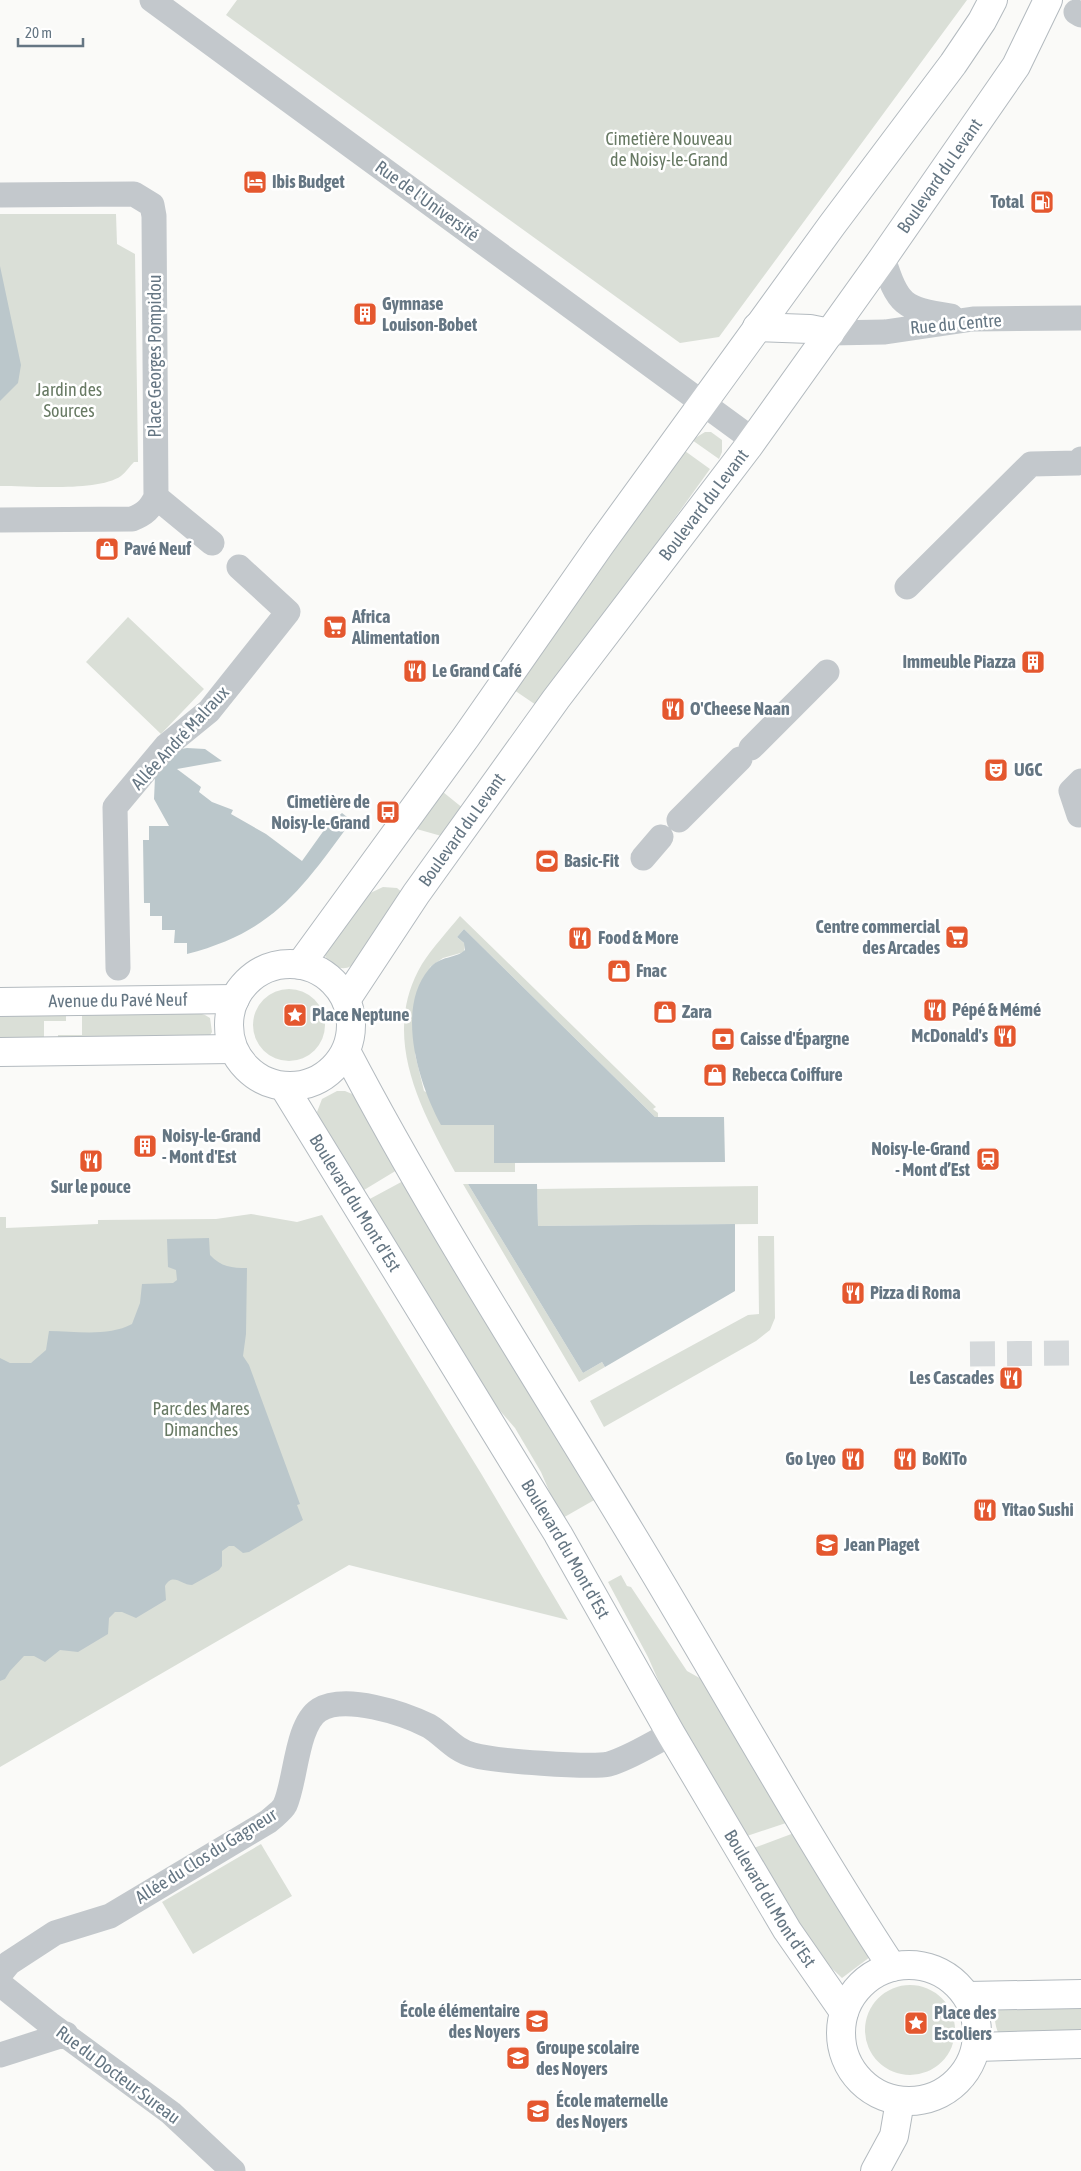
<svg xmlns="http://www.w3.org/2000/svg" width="1081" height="2171" font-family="'Asap Condensed',sans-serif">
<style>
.green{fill:#dadfd7}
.water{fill:#bbc7cb}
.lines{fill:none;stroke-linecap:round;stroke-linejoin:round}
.street-tunnel{stroke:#d5d9db;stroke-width:25;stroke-dasharray:25 12;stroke-linecap:butt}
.secondary-casing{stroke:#b3babf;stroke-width:30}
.street{stroke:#c3c8cc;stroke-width:25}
.secondary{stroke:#fff;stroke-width:28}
.labels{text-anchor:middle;stroke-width:5;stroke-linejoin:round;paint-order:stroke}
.park-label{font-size:18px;fill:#687a64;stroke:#fff}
.street-label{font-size:18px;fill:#657683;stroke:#fff}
.poi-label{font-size:18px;font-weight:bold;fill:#657683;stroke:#fff;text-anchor:start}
</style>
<rect width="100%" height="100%" fill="#fafaf8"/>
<!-- green -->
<path class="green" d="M237,0H967L719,337L680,343L226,15Z
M0,214H116L117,244L135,254L138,462H134C130,466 126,472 121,476C98,492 29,486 0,486Z
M705,432H711L722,440V452L719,459L692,440Z
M685,451L710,469L539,707L514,690Z
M128,617L204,689L161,734L86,662Z
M443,792L464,809L445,837L413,828Z
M383,887L397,888L404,894L351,966C341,972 331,965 325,956L326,949L364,896Z
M460,916L656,1107L653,1109L658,1113V1117H655L464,929L457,937L465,944L464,952L443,958L430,967L415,1054L424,1091L494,1125V1163H515V1172H455C420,1108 380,1035 422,964C433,947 447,932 460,916Z
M253 1025a36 36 0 1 1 72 0a36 36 0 1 1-72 0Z
M192,1011L205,1015L210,1018L212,1032L209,1037L58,1040V1035H82V1015Z
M0,1015H66V1021H44V1040L0,1041Z
M337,1091H345L357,1096L402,1167L364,1190L359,1186L323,1126L317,1112L322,1099Z
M405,1180L596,1499L561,1519L541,1472L515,1428L470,1376L366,1201Z
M463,1184H468L583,1373L602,1362L605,1367L579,1382Z
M758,1186V1224L538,1226L537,1189Z
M251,1214L297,1222L322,1215L482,1475L568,1620L349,1565L0,1767V1217H6V1228L98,1224V1220L216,1219Z
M758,1236H774L775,1318L770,1330L756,1341L604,1427L590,1401L748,1315L759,1314Z
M621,1575L627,1586L631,1587L687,1671L705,1681L789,1822L744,1837L680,1730L648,1657L608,1582Z
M794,1833L870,1957L842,1978L823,1960L751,1849Z
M261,1844L292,1896L193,1954L162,1902Z
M865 2030a45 45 0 1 1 90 0a45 45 0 1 1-90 0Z
M1081,2004V2034L1014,2035L998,2032C995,2026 993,2012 997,2006Z"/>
<!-- water -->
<path class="water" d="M0,266L21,365L18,383L0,401Z
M187,748L205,749L222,761L177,769L201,787L199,792L212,802L233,810L231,814L266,834L302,861L327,826L342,813L347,817L343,822L348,826C299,893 271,932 187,954V943H174L175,930H162V916H150V903H144L143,840H149V826H169L154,799L155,777L157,770L181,749Z
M464,929L655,1117H724L725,1162L494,1163V1125H441C419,1085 395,1009 429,969C440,955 456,959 465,950L464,943L457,937Z
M468,1184H537L538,1226L735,1224V1291L605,1367L602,1362L583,1373Z
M209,1238L210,1255C221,1267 232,1268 247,1268L246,1334L243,1356L249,1365L300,1504L297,1505L303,1520L249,1552L243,1553L234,1546H229L222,1551V1566L219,1570L192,1585C181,1585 173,1572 165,1586L166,1600L136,1618L122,1612H115L109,1618L108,1634L78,1652L60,1650L45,1662L34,1656H24L10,1671L5,1679L0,1681V1358L10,1363H31L46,1350L49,1331C75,1331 108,1337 132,1324L140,1303L142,1284L173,1283L177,1280L176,1270L168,1267L167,1239Z"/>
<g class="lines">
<!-- street-tunnel -->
<path class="street-tunnel" d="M970,1354L1081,1353"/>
<!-- secondary casing -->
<g class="secondary-casing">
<g id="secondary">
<path d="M757,327L810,329L830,333"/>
<circle cx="290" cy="1025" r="61"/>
<path d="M300,965L466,737L600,545L832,225L953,64L982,21L993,0"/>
<path id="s1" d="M346,1000L416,894L556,699L748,447L883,258L1016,66L1048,0"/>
<path id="s2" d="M0,1002L235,999"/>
<path d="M346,1051C434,1219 537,1377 635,1540C721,1682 801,1828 892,1967"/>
<path d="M0,1052L233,1049"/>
<path id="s3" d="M284,1087L558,1534L671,1734L787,1930L844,2012"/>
<circle cx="909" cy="2033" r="68"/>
<path d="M967,1996L1081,1994"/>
<path d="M976,2047L1081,2044"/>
<path d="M875,2171L894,2136L900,2101"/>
</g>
</g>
<!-- street -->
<path class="street" d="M152,0L753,440
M1076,12L1081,15
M0,195L134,194L152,205L154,216L156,497C150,509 145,514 132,519L0,520
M883,258C898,305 903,309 951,316
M830,333L885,332L973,319L1081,318
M156,497L212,543
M907,587L1031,464L1077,463L1081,459
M751,748L827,672
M1079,815L1071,791L1081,781
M679,820L740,759
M643,858L661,837
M118,968L115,807L166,746L209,711L288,612L239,567
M0,1974L9,1963L55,1933L110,1916L269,1821C274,1816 282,1811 285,1805C296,1781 296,1725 319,1710C345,1694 403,1713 429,1726C444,1735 455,1751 473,1755C493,1761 591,1768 609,1764C630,1758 651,1744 671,1734
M0,1984L50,2024L171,2113L233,2171
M0,2055L66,2034"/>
<!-- secondary -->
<use href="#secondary" class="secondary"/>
</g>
<!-- icons -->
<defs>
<g id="hotel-square" transform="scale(1.25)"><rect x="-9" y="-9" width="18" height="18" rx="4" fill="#e4572e" stroke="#fff"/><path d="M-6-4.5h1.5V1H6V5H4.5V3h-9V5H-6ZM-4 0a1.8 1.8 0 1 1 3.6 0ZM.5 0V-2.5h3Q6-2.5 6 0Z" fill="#fff"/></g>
<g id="fuel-square" transform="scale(1.25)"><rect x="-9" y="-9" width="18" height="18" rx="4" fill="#e4572e" stroke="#fff"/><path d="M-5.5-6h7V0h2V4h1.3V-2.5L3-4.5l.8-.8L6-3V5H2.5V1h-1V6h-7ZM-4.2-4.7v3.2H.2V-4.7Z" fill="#fff"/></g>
<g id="building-square" transform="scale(1.25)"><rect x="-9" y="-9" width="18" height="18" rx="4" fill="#e4572e" stroke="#fff"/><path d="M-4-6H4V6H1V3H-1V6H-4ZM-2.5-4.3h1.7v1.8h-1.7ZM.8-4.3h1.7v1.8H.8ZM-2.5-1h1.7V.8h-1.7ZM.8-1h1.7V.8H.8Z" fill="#fff"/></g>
<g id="shop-square" transform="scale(1.25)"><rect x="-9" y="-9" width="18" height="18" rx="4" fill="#e4572e" stroke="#fff"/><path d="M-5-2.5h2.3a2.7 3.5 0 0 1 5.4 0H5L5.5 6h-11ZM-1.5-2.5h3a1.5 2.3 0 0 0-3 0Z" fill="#fff"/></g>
<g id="supermarket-square" transform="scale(1.25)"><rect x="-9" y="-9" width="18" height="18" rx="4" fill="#e4572e" stroke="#fff"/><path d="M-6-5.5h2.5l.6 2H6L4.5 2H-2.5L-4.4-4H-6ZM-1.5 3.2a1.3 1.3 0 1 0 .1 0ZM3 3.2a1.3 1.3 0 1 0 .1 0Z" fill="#fff"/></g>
<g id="restaurant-square" transform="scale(1.25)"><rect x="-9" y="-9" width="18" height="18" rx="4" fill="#e4572e" stroke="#fff"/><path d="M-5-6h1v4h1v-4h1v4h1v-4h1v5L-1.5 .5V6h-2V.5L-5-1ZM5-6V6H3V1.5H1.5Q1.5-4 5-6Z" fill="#fff"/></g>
<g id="theatre-square" transform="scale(1.25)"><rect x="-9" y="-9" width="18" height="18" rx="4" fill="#e4572e" stroke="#fff"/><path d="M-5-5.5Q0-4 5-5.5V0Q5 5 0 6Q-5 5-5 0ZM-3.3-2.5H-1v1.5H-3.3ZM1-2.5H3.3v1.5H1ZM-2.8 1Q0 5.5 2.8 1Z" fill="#fff"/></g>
<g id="bus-square" transform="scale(1.25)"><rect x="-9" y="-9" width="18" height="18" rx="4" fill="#e4572e" stroke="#fff"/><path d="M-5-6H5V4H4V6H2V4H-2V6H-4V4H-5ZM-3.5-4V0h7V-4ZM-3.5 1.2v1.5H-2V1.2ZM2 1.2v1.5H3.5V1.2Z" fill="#fff"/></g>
<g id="stadium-square" transform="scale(1.25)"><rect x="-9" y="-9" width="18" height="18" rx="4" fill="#e4572e" stroke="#fff"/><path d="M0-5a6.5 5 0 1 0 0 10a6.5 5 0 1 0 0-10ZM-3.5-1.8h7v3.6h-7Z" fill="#fff"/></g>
<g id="sight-square" transform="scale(1.25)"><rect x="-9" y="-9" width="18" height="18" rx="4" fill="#e4572e" stroke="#fff"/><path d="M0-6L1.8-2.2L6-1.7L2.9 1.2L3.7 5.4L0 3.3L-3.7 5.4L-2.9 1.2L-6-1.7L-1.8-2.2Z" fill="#fff"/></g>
<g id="bank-square" transform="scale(1.25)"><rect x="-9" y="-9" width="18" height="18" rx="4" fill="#e4572e" stroke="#fff"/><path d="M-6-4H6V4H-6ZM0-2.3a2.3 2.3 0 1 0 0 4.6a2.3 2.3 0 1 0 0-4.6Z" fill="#fff"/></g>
<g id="station-square" transform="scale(1.25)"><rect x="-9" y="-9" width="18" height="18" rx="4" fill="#e4572e" stroke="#fff"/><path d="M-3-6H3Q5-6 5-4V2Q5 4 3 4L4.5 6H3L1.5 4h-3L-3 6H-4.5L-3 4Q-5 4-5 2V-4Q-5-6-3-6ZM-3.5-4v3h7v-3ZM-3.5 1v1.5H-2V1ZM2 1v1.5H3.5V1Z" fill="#fff"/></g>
<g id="school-square" transform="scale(1.25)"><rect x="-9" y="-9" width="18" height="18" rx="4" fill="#e4572e" stroke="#fff"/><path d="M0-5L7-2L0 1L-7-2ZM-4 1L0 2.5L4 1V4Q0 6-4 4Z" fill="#fff"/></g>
</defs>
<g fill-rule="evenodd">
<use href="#hotel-square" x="255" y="182"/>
<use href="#fuel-square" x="1042" y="202"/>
<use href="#building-square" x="365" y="314"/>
<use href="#shop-square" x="107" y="549"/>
<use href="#supermarket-square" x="335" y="627"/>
<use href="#building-square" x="1033" y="662"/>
<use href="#restaurant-square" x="415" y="671"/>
<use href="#restaurant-square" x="673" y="709"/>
<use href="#theatre-square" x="996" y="770"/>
<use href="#bus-square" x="388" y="812"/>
<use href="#stadium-square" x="547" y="861"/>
<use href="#supermarket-square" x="957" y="937"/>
<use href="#restaurant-square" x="580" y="938"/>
<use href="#shop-square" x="619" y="971"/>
<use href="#restaurant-square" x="935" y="1010"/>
<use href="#shop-square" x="665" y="1012"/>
<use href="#sight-square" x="295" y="1015"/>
<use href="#restaurant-square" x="1005" y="1036"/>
<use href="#bank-square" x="723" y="1039"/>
<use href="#shop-square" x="715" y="1075"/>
<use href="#building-square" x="145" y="1146"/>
<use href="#station-square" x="988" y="1159"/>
<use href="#restaurant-square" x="91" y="1161"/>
<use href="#restaurant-square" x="853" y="1293"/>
<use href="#restaurant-square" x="1011" y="1378"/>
<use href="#restaurant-square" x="853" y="1459"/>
<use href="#restaurant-square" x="905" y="1459"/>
<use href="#restaurant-square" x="985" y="1510"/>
<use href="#school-square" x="827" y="1545"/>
<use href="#school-square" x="537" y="2021"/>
<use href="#sight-square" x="916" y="2023"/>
<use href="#school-square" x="518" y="2058"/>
<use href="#school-square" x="538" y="2111"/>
</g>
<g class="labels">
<!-- park labels -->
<g class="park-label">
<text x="669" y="145">Cimetière Nouveau<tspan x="669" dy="21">de Noisy-le-Grand</tspan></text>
<text x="69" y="396">Jardin des<tspan x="69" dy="21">Sources</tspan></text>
<text x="201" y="1415">Parc des Mares<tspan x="201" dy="21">Dimanches</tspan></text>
</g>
<!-- street labels -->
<g class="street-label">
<text dy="6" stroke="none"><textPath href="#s1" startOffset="1016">Boulevard du Levant</textPath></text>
<text transform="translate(427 201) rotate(36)" y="6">Rue de l'Université</text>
<text transform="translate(956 324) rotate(-5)" y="6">Rue du Centre</text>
<text transform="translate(155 356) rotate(-90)" y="6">Place Georges Pompidou</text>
<text dy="6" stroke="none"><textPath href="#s1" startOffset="611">Boulevard du Levant</textPath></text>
<text transform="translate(180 738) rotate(-47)" y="6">Allée André Malraux</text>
<text dy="6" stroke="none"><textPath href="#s1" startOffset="206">Boulevard du Levant</textPath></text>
<text dy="6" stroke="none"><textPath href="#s2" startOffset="118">Avenue du Pavé Neuf</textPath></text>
<text dy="6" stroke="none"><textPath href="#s3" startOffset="136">Boulevard du Mont d'Est</textPath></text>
<text dy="6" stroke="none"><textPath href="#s3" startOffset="541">Boulevard du Mont d'Est</textPath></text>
<text transform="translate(206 1856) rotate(-32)" y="6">Allée du Clos du Gagneur</text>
<text dy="6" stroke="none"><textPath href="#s3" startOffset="946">Boulevard du Mont d'Est</textPath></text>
<text transform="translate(118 2075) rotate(37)" y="6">Rue du Docteur Sureau</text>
</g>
<!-- poi labels -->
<g class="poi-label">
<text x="272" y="188">Ibis Budget</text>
<text x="1024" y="208" text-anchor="end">Total</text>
<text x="382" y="310">Gymnase<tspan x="382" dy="21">Louison-Bobet</tspan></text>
<text x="124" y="555">Pavé Neuf</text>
<text x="352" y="623">Africa<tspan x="352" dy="21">Alimentation</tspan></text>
<text x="1016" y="668" text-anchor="end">Immeuble Piazza</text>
<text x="432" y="677">Le Grand Café</text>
<text x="690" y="715">O'Cheese Naan</text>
<text x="1014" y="776">UGC</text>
<text x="370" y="808" text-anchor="end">Cimetière de<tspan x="370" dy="21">Noisy-le-Grand</tspan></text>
<text x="564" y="867">Basic-Fit</text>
<text x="940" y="933" text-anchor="end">Centre commercial<tspan x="940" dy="21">des Arcades</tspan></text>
<text x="598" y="944">Food &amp; More</text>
<text x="636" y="977">Fnac</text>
<text x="952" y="1016">Pépé &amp; Mémé</text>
<text x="682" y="1018">Zara</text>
<text x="312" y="1021">Place Neptune</text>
<text x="988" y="1042" text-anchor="end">McDonald's</text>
<text x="740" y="1045">Caisse d'Épargne</text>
<text x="732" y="1081">Rebecca Coiffure</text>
<text x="162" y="1142">Noisy-le-Grand<tspan x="162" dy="21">- Mont d'Est</tspan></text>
<text x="970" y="1155" text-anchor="end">Noisy-le-Grand<tspan x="970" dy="21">- Mont d’Est</tspan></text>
<text x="91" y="1193" text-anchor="middle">Sur le pouce</text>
<text x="870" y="1299">Pizza di Roma</text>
<text x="994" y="1384" text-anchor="end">Les Cascades</text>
<text x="836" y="1465" text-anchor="end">Go Lyeo</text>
<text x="922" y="1465">BoKiTo</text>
<text x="1002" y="1516">Yitao Sushi</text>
<text x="844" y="1551">Jean Piaget</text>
<text x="520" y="2017" text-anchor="end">École élémentaire<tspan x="520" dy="21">des Noyers</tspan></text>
<text x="934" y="2019">Place des<tspan x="934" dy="21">Escoliers</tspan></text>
<text x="536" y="2054">Groupe scolaire<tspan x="536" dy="21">des Noyers</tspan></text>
<text x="556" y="2107">École maternelle<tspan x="556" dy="21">des Noyers</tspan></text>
</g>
</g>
<!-- scale -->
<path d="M18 38v8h65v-8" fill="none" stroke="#657683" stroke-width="2.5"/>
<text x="25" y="38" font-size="15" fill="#657683" stroke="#ffffff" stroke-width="4" paint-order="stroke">20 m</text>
</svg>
